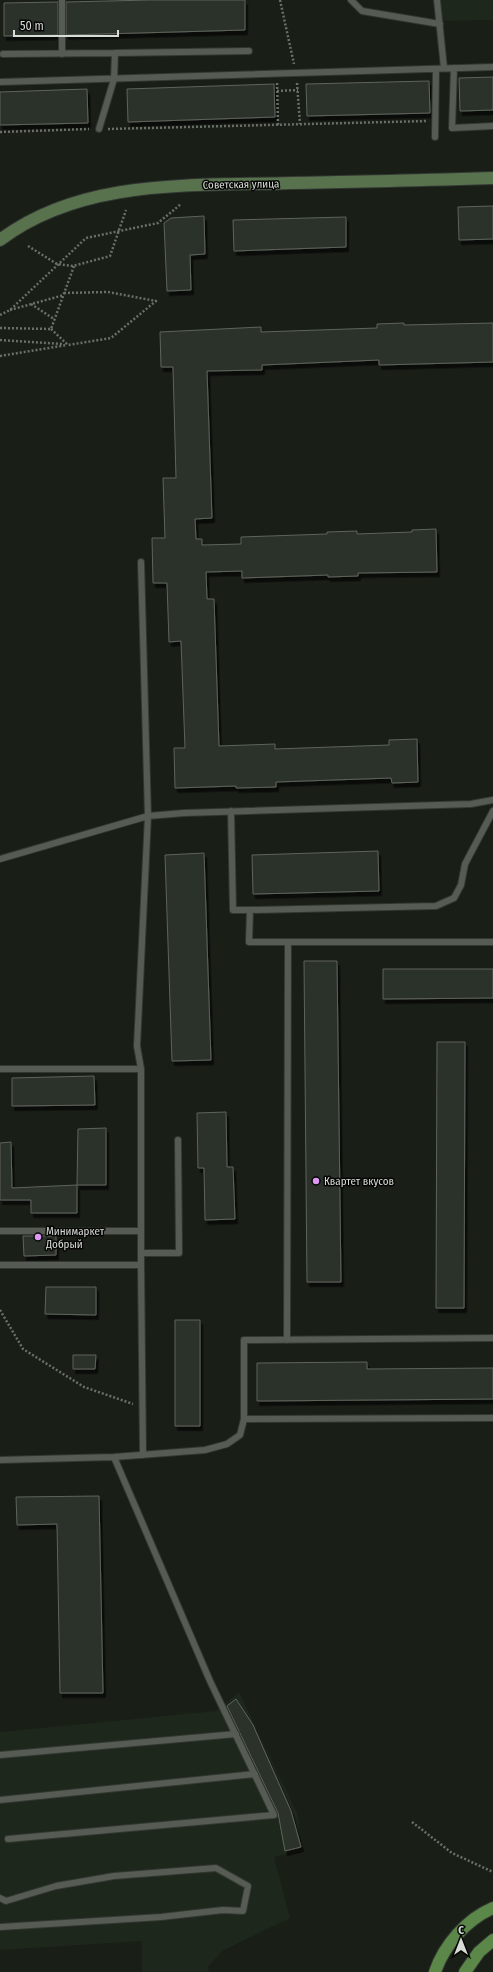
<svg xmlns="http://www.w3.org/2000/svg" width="493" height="1972" font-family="'Fira Sans Condensed',sans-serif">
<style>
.built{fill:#1e271b}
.building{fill:#2c312a;stroke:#5e645c;filter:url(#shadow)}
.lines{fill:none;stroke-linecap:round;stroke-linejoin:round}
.service-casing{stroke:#333732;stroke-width:8}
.secondary-casing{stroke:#333732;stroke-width:14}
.primary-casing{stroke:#333732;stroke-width:14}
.path{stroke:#6b6f69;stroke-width:2.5;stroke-dasharray:2 2;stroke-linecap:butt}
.service{stroke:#565c54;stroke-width:6}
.secondary{stroke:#58724e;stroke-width:12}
.primary{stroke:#5b8749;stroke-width:12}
.poi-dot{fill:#dd99f3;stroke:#060705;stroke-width:1.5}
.labels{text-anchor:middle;stroke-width:3;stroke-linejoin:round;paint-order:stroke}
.street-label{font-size:11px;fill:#d8dcd7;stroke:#060705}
.poi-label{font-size:11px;fill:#d8dcd7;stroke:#060705;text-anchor:start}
</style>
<defs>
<filter id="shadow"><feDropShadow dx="2.5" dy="4.5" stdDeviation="0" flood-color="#0009"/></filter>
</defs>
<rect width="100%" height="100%" fill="#191e17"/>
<!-- built -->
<path class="built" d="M440,0H493V20L440,21Z
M239,1692L298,1815L301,1851L274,1857L290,1918L222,1951L208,1967L209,1972H142V1941L0,1950V1732L216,1711Z"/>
<!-- building -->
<path class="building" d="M150,0H245V30L66,35V2Z
M58,2V35L4,36V3Z
M493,77V110L460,111L459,78Z
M429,81L430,113L307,116L306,84Z
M274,84L275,117L128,122L127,89Z
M87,89L88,123L0,125V92Z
M493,206V239L459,240L458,207Z
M204,216L205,254L190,255L191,290L167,291L164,223L171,218Z
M346,217V247L234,251L233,220Z
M404,323V325L493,323V362L379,365V360L262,365V370L207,371L212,518L195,519L196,539H202V545L241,544V537L327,534V532L357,531V534L412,532V530L436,529L437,572L358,573V576L328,577V575L242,578V571L206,572L207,599H214L219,746L275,744V749L389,745V740L417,739L418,782L392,783L391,778L276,782V787L236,788V786L175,788L174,748H185L181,641L169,642L167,583H153L152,538H165L163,478H176L173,367H161L160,332L261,327V332L377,328V324Z
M378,851L379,891L253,894L252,855Z
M204,853L211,1060L172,1061L165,855Z
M304,961H337L341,1282H307Z
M383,969H493V998L383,999Z
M437,1042H465L464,1308H436Z
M94,1076L95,1105L12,1106V1078Z
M226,1112L227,1167H233L235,1219L205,1220L204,1168H198L197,1113Z
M106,1128V1185H77L78,1129Z
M11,1142L12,1188L77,1185V1213H31V1200H0V1143Z
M23,1236H56V1255L24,1256Z
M46,1287H96V1315L45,1314Z
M175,1320H200V1426H175Z
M73,1355H96L95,1369H73Z
M367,1362V1369L493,1368V1399L257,1401V1363Z
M99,1496L103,1693H60L57,1524L17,1525L16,1497Z
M236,1699L253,1725L291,1811L301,1847L285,1851L278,1813L227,1706Z"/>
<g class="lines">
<!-- service casing -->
<g class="service-casing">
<path id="service" d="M62,0V54
M351,0L362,11L440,24
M437,0L444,68
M3,54L115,53
M454,68L452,128L493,126
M0,82L493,67
M99,129L114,79L115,53L249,51
M435,137L436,69
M141,562L148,816L137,1046L141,1069
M231,811L233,910H250L249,942H288
M0,859L148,816L184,813L471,804L493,800
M250,910L436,906L454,898L461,885L465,864L493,811
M0,1069H141V1265H0
M0,1231H141
M141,1253H179L178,1140
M141,1265L143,1455
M287,1340L288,942H493
M244,1419L493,1418
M0,1460L114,1457L205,1450L227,1444L240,1435L244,1419V1340L493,1338
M0,1755L236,1734
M0,1800L255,1774
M8,1839L274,1815L210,1681L114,1457
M0,1898L6,1901L56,1886L114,1876L216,1868L248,1886L243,1911L223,1910L161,1917L0,1927"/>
</g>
<!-- secondary casing -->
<g class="secondary-casing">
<path id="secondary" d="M0,240C82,178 193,186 291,183C358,182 426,180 493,178"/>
</g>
<!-- primary casing -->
<g class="primary-casing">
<path id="primary" d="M435,1972C444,1945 467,1919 493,1908
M465,1972L479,1952L493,1940"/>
</g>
<!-- path -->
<path class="path" d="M280,0L294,64
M277,83L278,125
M297,83L300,124
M277,91L298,90
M108,129L427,121
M0,132L89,129
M28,246L57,264L73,266L110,256L126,210
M31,304L54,319
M10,310L64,295
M0,315L10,310L86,238L158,223L181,204
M0,328L51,329L74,266
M51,329L68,345L111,338L156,301L108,292L64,293
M0,340L63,344
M0,356L67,345
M0,1310L23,1349L84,1387L133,1404
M412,1822L452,1853L493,1872"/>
<!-- service -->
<use href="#service" class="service"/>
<!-- secondary -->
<use href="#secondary" class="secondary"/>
<!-- primary -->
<use href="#primary" class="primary"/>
</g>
<!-- markers -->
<g class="poi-dot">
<circle cx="316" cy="1181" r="4"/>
<circle cx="38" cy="1237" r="4"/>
</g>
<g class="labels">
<!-- street labels -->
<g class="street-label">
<text transform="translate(241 184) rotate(-1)" y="4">Советская улица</text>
</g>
<!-- poi labels -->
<g class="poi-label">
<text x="324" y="1185">Квартет вкусов</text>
<text x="46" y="1235">Минимаркет<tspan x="46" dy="13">Добрый</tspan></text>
</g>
</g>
<!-- north arrow -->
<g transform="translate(461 1940)" stroke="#060705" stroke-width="3" paint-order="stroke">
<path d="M0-3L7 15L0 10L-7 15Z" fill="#d8dcd7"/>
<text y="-6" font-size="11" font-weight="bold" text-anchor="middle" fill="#d8dcd7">С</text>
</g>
<!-- scale -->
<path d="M14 30v6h104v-6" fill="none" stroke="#d8dcd7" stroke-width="2"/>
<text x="20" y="30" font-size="12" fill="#d8dcd7" stroke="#060705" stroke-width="3" paint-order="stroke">50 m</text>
</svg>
